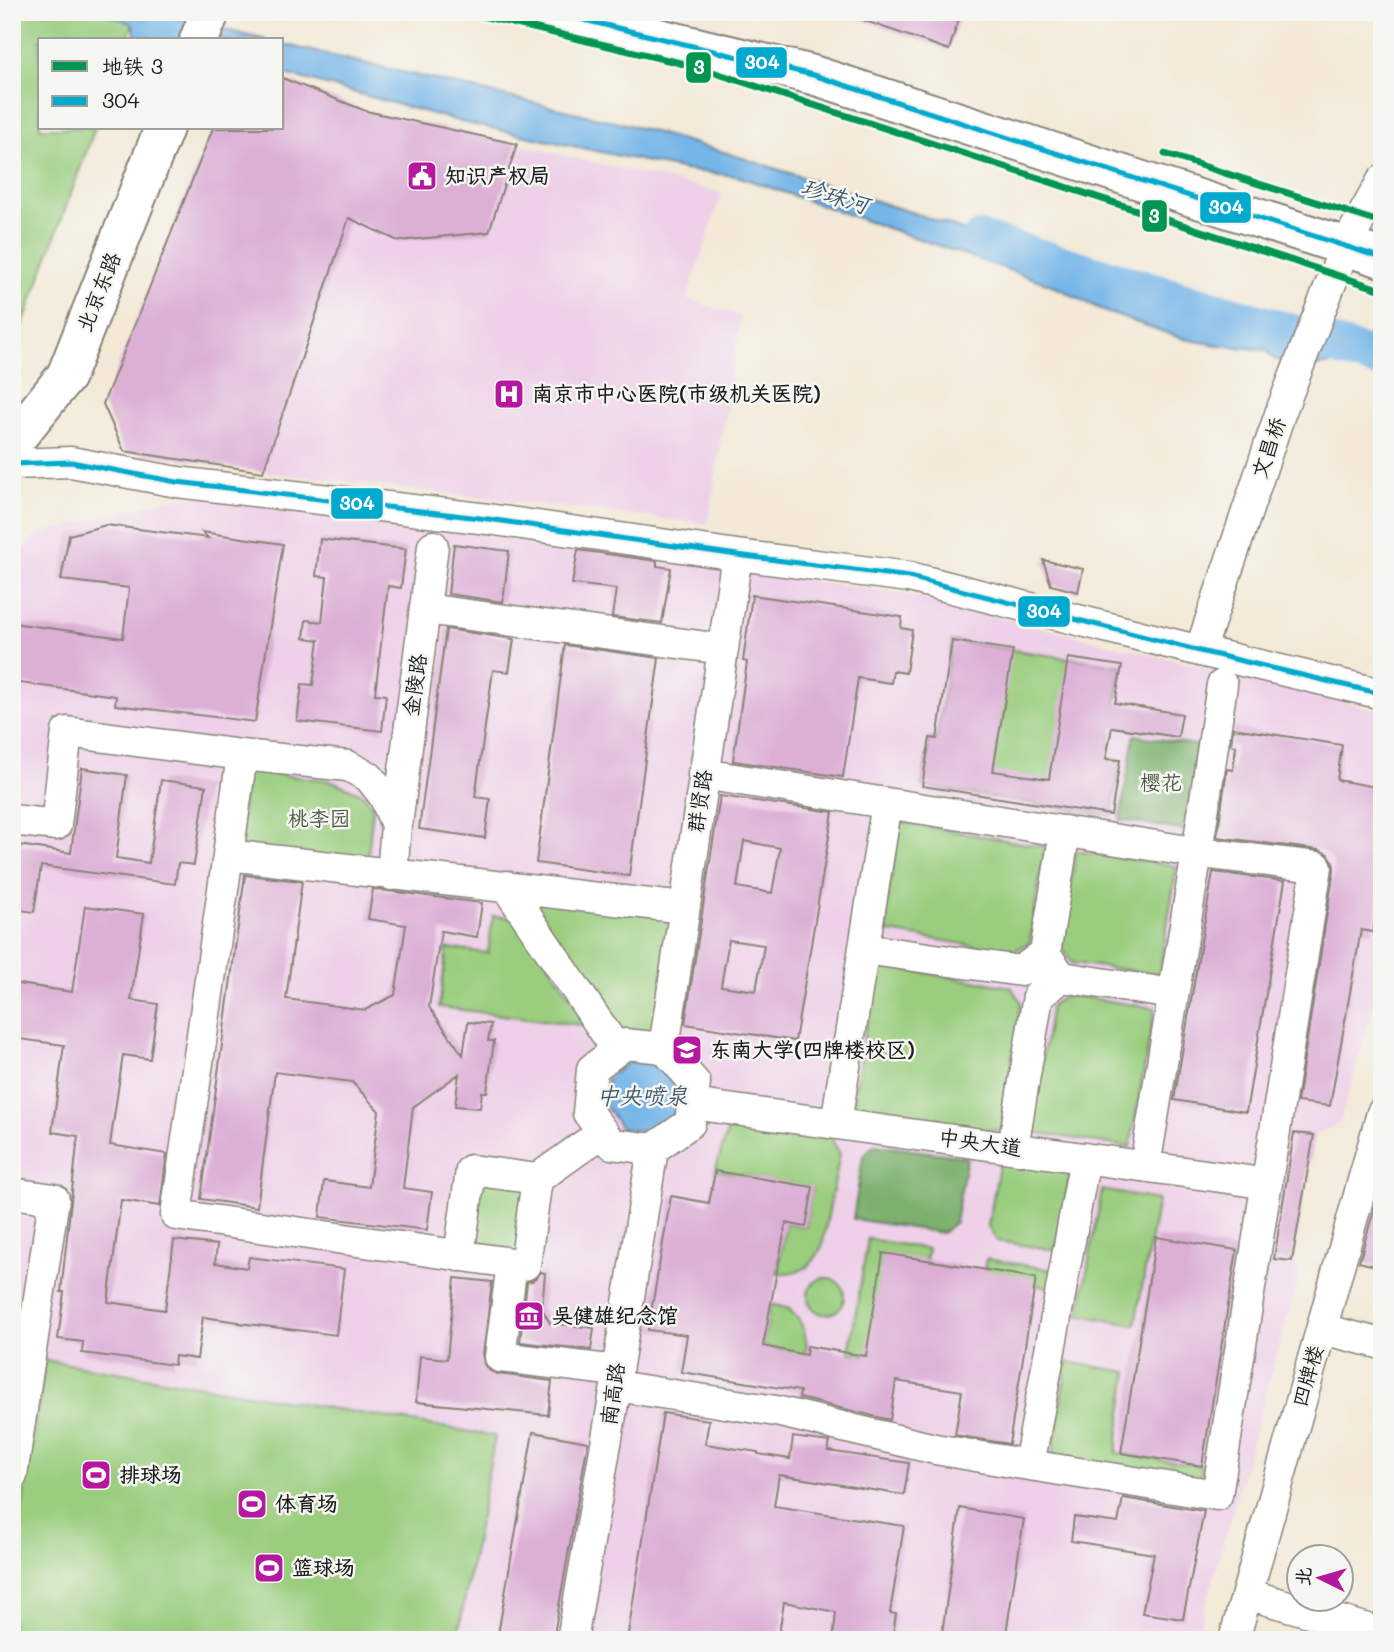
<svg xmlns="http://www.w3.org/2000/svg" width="1394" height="1652" font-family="Mali,'LXGW WenKai TC',sans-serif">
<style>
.built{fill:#eed0e8}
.green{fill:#9acd7e;stroke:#5b744d;stroke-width:2}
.forest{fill:#7bb06d;stroke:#4c6644;stroke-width:2}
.water{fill:#74b5e8;stroke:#486882;stroke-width:2}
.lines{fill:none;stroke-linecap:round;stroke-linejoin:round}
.river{stroke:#74b5e8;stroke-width:38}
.building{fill:#dcafd5;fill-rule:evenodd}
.minor-casing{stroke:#888279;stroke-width:33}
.major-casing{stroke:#888279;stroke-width:42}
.minor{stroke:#fff;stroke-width:30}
.major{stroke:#fff;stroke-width:38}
.bus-1-casing{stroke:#f6f6f2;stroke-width:10}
.bus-1{stroke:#00a9ce;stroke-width:5}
.metro-1-casing{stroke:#f6f6f2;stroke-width:12}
.metro-1{stroke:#009651;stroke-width:7}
.labels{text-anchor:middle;stroke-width:5;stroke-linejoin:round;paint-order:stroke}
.poi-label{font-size:21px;font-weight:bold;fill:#1c1c1c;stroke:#f6f6f2;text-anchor:start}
.street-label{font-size:21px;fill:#1c1c1c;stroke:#f6f6f2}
.park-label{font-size:21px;fill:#485a3e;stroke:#f6f6f2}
.water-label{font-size:23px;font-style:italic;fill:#3f596e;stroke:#f6f6f2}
.line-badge{stroke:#f6f6f2;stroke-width:2.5}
.badge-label{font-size:19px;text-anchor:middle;font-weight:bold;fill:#fff}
</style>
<rect width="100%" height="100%" fill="#f6f6f2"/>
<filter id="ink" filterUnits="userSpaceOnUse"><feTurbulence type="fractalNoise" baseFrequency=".0143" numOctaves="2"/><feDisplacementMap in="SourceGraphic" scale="14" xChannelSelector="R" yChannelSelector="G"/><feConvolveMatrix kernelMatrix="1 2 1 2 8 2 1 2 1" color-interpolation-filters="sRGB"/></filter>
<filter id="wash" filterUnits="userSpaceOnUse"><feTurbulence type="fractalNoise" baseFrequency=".00686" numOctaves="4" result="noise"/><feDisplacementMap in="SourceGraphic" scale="28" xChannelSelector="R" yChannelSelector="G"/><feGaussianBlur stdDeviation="1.57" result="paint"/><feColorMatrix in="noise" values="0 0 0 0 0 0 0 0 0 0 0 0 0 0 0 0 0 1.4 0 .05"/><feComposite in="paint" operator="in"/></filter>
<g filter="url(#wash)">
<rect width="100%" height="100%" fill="#f3e9d6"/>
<!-- built -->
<path class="built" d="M517,144L722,193L687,299L741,316L708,524L263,472L349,218L398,241L489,232Z
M198,496L901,593L1382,711V977L1340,1123L1314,1135L1293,1261L1300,1272L1196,1640H12V558L40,534L163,501Z"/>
<!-- green -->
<path class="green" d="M12,12H137L127,40H40V128H95L12,354Z
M952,641L1122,666L1106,758L1120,760L1111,815L922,786L930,738L937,739Z
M247,771L332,781L364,795L373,808L367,865L237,848Z
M900,822L1045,847L1030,942L1013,952L883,931Z
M1076,851L1177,866L1159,974L1072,963L1061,946Z
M527,897L672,916L656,1033L615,1029Z
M493,916L520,919L589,1026L439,1007L447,948L488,953Z
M876,965L1011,987L1021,1002L1001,1131L852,1110Z
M1068,995L1155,1008L1130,1147L1031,1132L1051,1005Z
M730,1123L831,1138L840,1154L822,1246C811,1270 802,1272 777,1274L786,1223L806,1227L812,1188L715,1171Z
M1000,1160L1071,1170L1056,1250L997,1241L988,1226Z
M471,1170L537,1179L525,1265L459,1256Z
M1102,1190L1158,1200L1135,1325L1079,1315Z
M868,1239L928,1249L926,1260L866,1356L849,1353Z
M986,1259L1054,1270L1051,1287L1035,1285L984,1270Z
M808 1296a18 18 0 1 1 36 0a18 18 0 1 1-36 0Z
M771,1304L789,1309L799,1320L804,1330L807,1346L800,1364L781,1361L783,1350L763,1346Z
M45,1360L495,1436L457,1640H12V1573Z
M1067,1362L1128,1372L1116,1453L1202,1466L1199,1482L1052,1458Z"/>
<!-- forest -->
<path class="forest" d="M1134,735L1201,746L1187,831L1120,820Z
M874,1145L967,1157L955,1222L942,1233L853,1219L863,1156Z"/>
<!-- water -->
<path class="water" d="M100,12H154L266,40H156L135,35L134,27L131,23Z
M282,44L629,125L727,153L935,220L1031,255L1068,272L1107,286L1215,316L1331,335L1382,347V376L1331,364L1306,368L1274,359L1266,350L1218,345L1184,339L1106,312L1052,285L737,176L685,170L466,123L282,73Z
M630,1061L658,1064L678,1089L675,1113L651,1132L621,1128L605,1105L607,1079Z"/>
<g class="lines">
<!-- river -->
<path class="river" d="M980,240L1382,360"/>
</g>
<g id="blocks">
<!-- building -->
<path class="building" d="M849,12H961L949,50L848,15Z
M282,78L366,111L517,144L489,232L398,241L349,218L263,472L124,451L103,404L213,128H282Z
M106,525L208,538L202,532L283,544L255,722L115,705L116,696L12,682V623L123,638L129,588L61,580L69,535Z
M320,539L406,549L401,588L388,586L375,694L386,695L382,731L297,721L302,684L313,685L319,640L304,638L306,620L322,622L327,577L316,576Z
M454,544L509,551L503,602L448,594Z
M578,550L657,561V566L671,568L662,623L612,617L616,589L572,584Z
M1043,560L1083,569L1078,592L1051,585Z
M752,595L902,617L901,628L912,630L906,673L893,671L891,683L858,678L843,777L733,761L747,662L743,661Z
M446,629L514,639L509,672L493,670L475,797L490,799L485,838L419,829Z
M952,641L1013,650L993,771L1049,779L1068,658L1122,666L1115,703L1182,714L1178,737L1112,727L1106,759L1120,760L1111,815L922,786L930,738L937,739Z
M565,645L659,658L629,876L536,863Z
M1233,728L1342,745L1337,780L1382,788V886L1373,932L1361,930L1330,1106L1297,1102L1334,870L1333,861L1328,854L1319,850L1217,837L1227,769L1233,770L1236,746L1231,745Z
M82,768L127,775L116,858L149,863L161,780L206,786L194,865L178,863L175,884L41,866L34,912L12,909V844L71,853Z
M720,796L833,812L795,1041L685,1024ZM744,841L780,848L772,893L737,887ZM729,940L764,945L756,991L721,986Z
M1213,872L1285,881L1246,1112L1174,1100Z
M245,875L302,881L286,999L365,1010L395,995L406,925L368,919L373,889L482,903L477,937L441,931L429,1007L463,1055L468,1022L491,1024L488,1041H494L487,1092H482L480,1108L455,1106L459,1074L413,1107L403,1188L432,1192L427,1230L320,1217L324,1181L369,1187L379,1111L352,1082L275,1072L257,1207L201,1199Z
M85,906L144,914L131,1000L158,1004L150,1059L123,1055L110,1145L167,1154L160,1206L121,1200L108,1302L165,1310L174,1240L217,1245L215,1263L247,1268L249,1257L344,1269L336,1335L239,1323V1322L203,1317L197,1359L175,1356L174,1365L82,1353L83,1342L58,1339L64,1292H61L78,1136L52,1132L64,1045L12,1038V983L72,992Z
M1294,1133L1314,1135L1292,1261L1274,1259Z
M715,1171L813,1187L806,1227L786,1223L763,1346L806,1355L807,1346L866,1356L883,1253L1036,1278L1009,1444L955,1435L962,1391L896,1381L890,1420L799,1398L800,1391L681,1372L687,1335L648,1330L671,1196L709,1203Z
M1377,1199H1382V1268L1359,1262Z
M1156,1237L1237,1250L1202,1466L1121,1453Z
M541,1272L545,1273L542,1309L550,1323L594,1328L591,1350L520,1342L527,1282L532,1281L538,1276Z
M455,1278L492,1282L483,1355L484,1364L490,1371L498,1374L552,1381L548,1415L416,1402L420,1356L447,1359Z
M663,1413L709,1420L705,1444L758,1452V1454L790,1459L793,1437L830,1442L828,1451L909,1463L904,1495L779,1475L774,1506L904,1526L890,1613L896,1614L892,1640H833L836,1612L784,1602L778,1640H627Z
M533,1432L588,1442L553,1640H497Z
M1123,1498L1204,1511L1183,1619L1142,1613L1154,1554L1071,1541L1074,1517L1118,1523Z
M960,1508L1024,1519L1005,1640H941Z"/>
</g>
</g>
<g filter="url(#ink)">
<use href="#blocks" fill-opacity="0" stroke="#888279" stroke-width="2"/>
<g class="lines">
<!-- minor casing -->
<g class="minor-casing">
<path id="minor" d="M12,464L71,462L177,482L488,519L737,555L909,577L1200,651L1382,694
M425,609L722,649
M1200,651L1281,411L1345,247L1382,181
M242,755L228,855L684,908
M703,774L1194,852L1317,867L1217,1495L1029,1465
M12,820L56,825L67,732L242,755L348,766L369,777L384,796L396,825L392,875
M397,825L433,546
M228,855L176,1215L512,1263L525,1265L537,1179L471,1170L459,1256
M506,886L617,1050
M864,949L1021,971L1045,953L1065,831
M1051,962L1062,977L1173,994
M625,1044L664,1048L695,1083L690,1123L653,1149L612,1144L588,1113L592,1069Z
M664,1048L737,555
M692,1104L1228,1178L1267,1184
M836,1123L887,803
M1013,1148L1038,996L1062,977
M1145,1166L1197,853L1222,685
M537,1179L603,1132
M12,1193L54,1199L12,1475
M512,1263L500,1357L617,1371
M1322,1329L1382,1344
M616,1386L776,1411L935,1449L1029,1465L1085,1158
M1247,1594L1382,1633
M572,1640L616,1386L617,1371L653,1149
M1234,1640L1382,1113"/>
</g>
<!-- major casing -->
<g class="major-casing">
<path id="major" d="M550,12L813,75L1382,258
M199,40L210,12
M12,443L66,376L164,128"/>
</g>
<!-- minor -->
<use href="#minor" class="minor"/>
<!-- major -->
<use href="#major" class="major"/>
<!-- bus-1 casing -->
<g class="bus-1-casing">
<path id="bus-1" d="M551,12L813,75L1382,258
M12,464L71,462L177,482L488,519L737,555L909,577L1200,651L1382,694"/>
</g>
<!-- bus-1 -->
<use href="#bus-1" class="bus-1"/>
<!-- metro-1 casing -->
<g class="metro-1-casing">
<path id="metro-1" d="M466,12L697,67L1382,290
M1165,154L1382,223"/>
</g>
<!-- metro-1 -->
<use href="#metro-1" class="metro-1"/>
</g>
</g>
<!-- icons -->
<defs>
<g id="civic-square" transform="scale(1.575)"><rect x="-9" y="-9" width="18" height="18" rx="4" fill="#b5179e" stroke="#f6f6f2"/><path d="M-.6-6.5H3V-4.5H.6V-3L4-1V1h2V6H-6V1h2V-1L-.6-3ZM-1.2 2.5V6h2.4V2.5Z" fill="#fff"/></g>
<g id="hospital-square" transform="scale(1.575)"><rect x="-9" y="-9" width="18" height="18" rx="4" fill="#b5179e" stroke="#f6f6f2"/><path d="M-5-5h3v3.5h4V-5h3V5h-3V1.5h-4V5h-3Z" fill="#fff"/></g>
<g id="university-square" transform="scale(1.575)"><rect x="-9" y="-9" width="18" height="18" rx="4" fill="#b5179e" stroke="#f6f6f2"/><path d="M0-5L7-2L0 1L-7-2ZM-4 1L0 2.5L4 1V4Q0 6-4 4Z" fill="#fff"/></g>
<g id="museum-square" transform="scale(1.575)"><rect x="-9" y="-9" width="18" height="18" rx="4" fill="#b5179e" stroke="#f6f6f2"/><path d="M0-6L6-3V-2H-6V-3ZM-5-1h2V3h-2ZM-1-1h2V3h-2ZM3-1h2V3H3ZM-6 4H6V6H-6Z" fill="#fff"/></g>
<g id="stadium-square" transform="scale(1.575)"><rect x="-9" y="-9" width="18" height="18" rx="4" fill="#b5179e" stroke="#f6f6f2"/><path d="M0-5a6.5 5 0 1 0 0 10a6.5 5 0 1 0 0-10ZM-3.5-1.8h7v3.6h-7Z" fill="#fff"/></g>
</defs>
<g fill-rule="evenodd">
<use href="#civic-square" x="422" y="176"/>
<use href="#hospital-square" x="509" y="394"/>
<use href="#university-square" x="687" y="1050"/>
<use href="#museum-square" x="529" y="1316"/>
<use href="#stadium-square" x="96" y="1475"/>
<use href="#stadium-square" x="252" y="1504"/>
<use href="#stadium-square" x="269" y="1568"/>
</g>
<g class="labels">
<!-- poi labels -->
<g class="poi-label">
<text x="445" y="183">知识产权局</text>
<text x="532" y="401">南京市中心医院(市级机关医院)</text>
<text x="710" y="1057">东南大学(四牌楼校区)</text>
<text x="552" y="1323">吴健雄纪念馆</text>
<text x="119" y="1482">排球场</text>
<text x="275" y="1511">体育场</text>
<text x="292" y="1575">篮球场</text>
</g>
<!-- street labels -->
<g class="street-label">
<text transform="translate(99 292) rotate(-68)" y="7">北京东路</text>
<text transform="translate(1269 448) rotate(-71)" y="7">文昌桥</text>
<text transform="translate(415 685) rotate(-82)" y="7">金陵路</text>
<text transform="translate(700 801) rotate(-82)" y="7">群贤路</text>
<text transform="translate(980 1143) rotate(8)" y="7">中央大道</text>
<text transform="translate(1308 1376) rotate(-74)" y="7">四牌楼</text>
<text transform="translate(613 1394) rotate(-82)" y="7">南高路</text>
</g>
<!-- park labels -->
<g class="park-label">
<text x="1161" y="790">樱花</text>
<text x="319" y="826">桃李园</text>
</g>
<!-- water labels -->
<g class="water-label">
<text transform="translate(835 196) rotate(17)" y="8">珍珠河</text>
<text x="642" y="1104">中央喷泉</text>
</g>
</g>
<g class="line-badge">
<rect x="735" y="46" width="53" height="33" rx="7" fill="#00a9ce"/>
<rect x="685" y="51" width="27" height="33" rx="7" fill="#009651"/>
<rect x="1199" y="191" width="53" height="33" rx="7" fill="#00a9ce"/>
<rect x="1141" y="199" width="27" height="34" rx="7" fill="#009651"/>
<rect x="330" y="487" width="54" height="33" rx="7" fill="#00a9ce"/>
<rect x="1017" y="595" width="54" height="33" rx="7" fill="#00a9ce"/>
</g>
<g class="badge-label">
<text x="762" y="69">304</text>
<text x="699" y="74">3</text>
<text x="1226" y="214">304</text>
<text x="1154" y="223">3</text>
<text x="357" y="510">304</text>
<text x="1044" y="618">304</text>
</g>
<!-- margin -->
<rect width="1394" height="1652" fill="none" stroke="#f6f6f2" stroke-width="42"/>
<!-- legend -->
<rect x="38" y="38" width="245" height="91" fill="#f6f6f2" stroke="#9f9f9c" stroke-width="2"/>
<rect x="52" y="61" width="35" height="10" fill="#009651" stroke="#9f9f9c" stroke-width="2"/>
<text x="102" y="74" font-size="21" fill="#1c1c1c">地铁 3</text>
<rect x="52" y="96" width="35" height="10" fill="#00a9ce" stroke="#9f9f9c" stroke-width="2"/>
<text x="102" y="108" font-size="21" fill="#1c1c1c">304</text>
<!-- north arrow -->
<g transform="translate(1320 1578) rotate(275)"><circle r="33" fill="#f6f6f2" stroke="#9f9f9c" stroke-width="2"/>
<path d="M0-5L12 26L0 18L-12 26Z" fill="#b5179e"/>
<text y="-10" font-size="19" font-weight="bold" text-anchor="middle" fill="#1c1c1c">北</text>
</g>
</svg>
